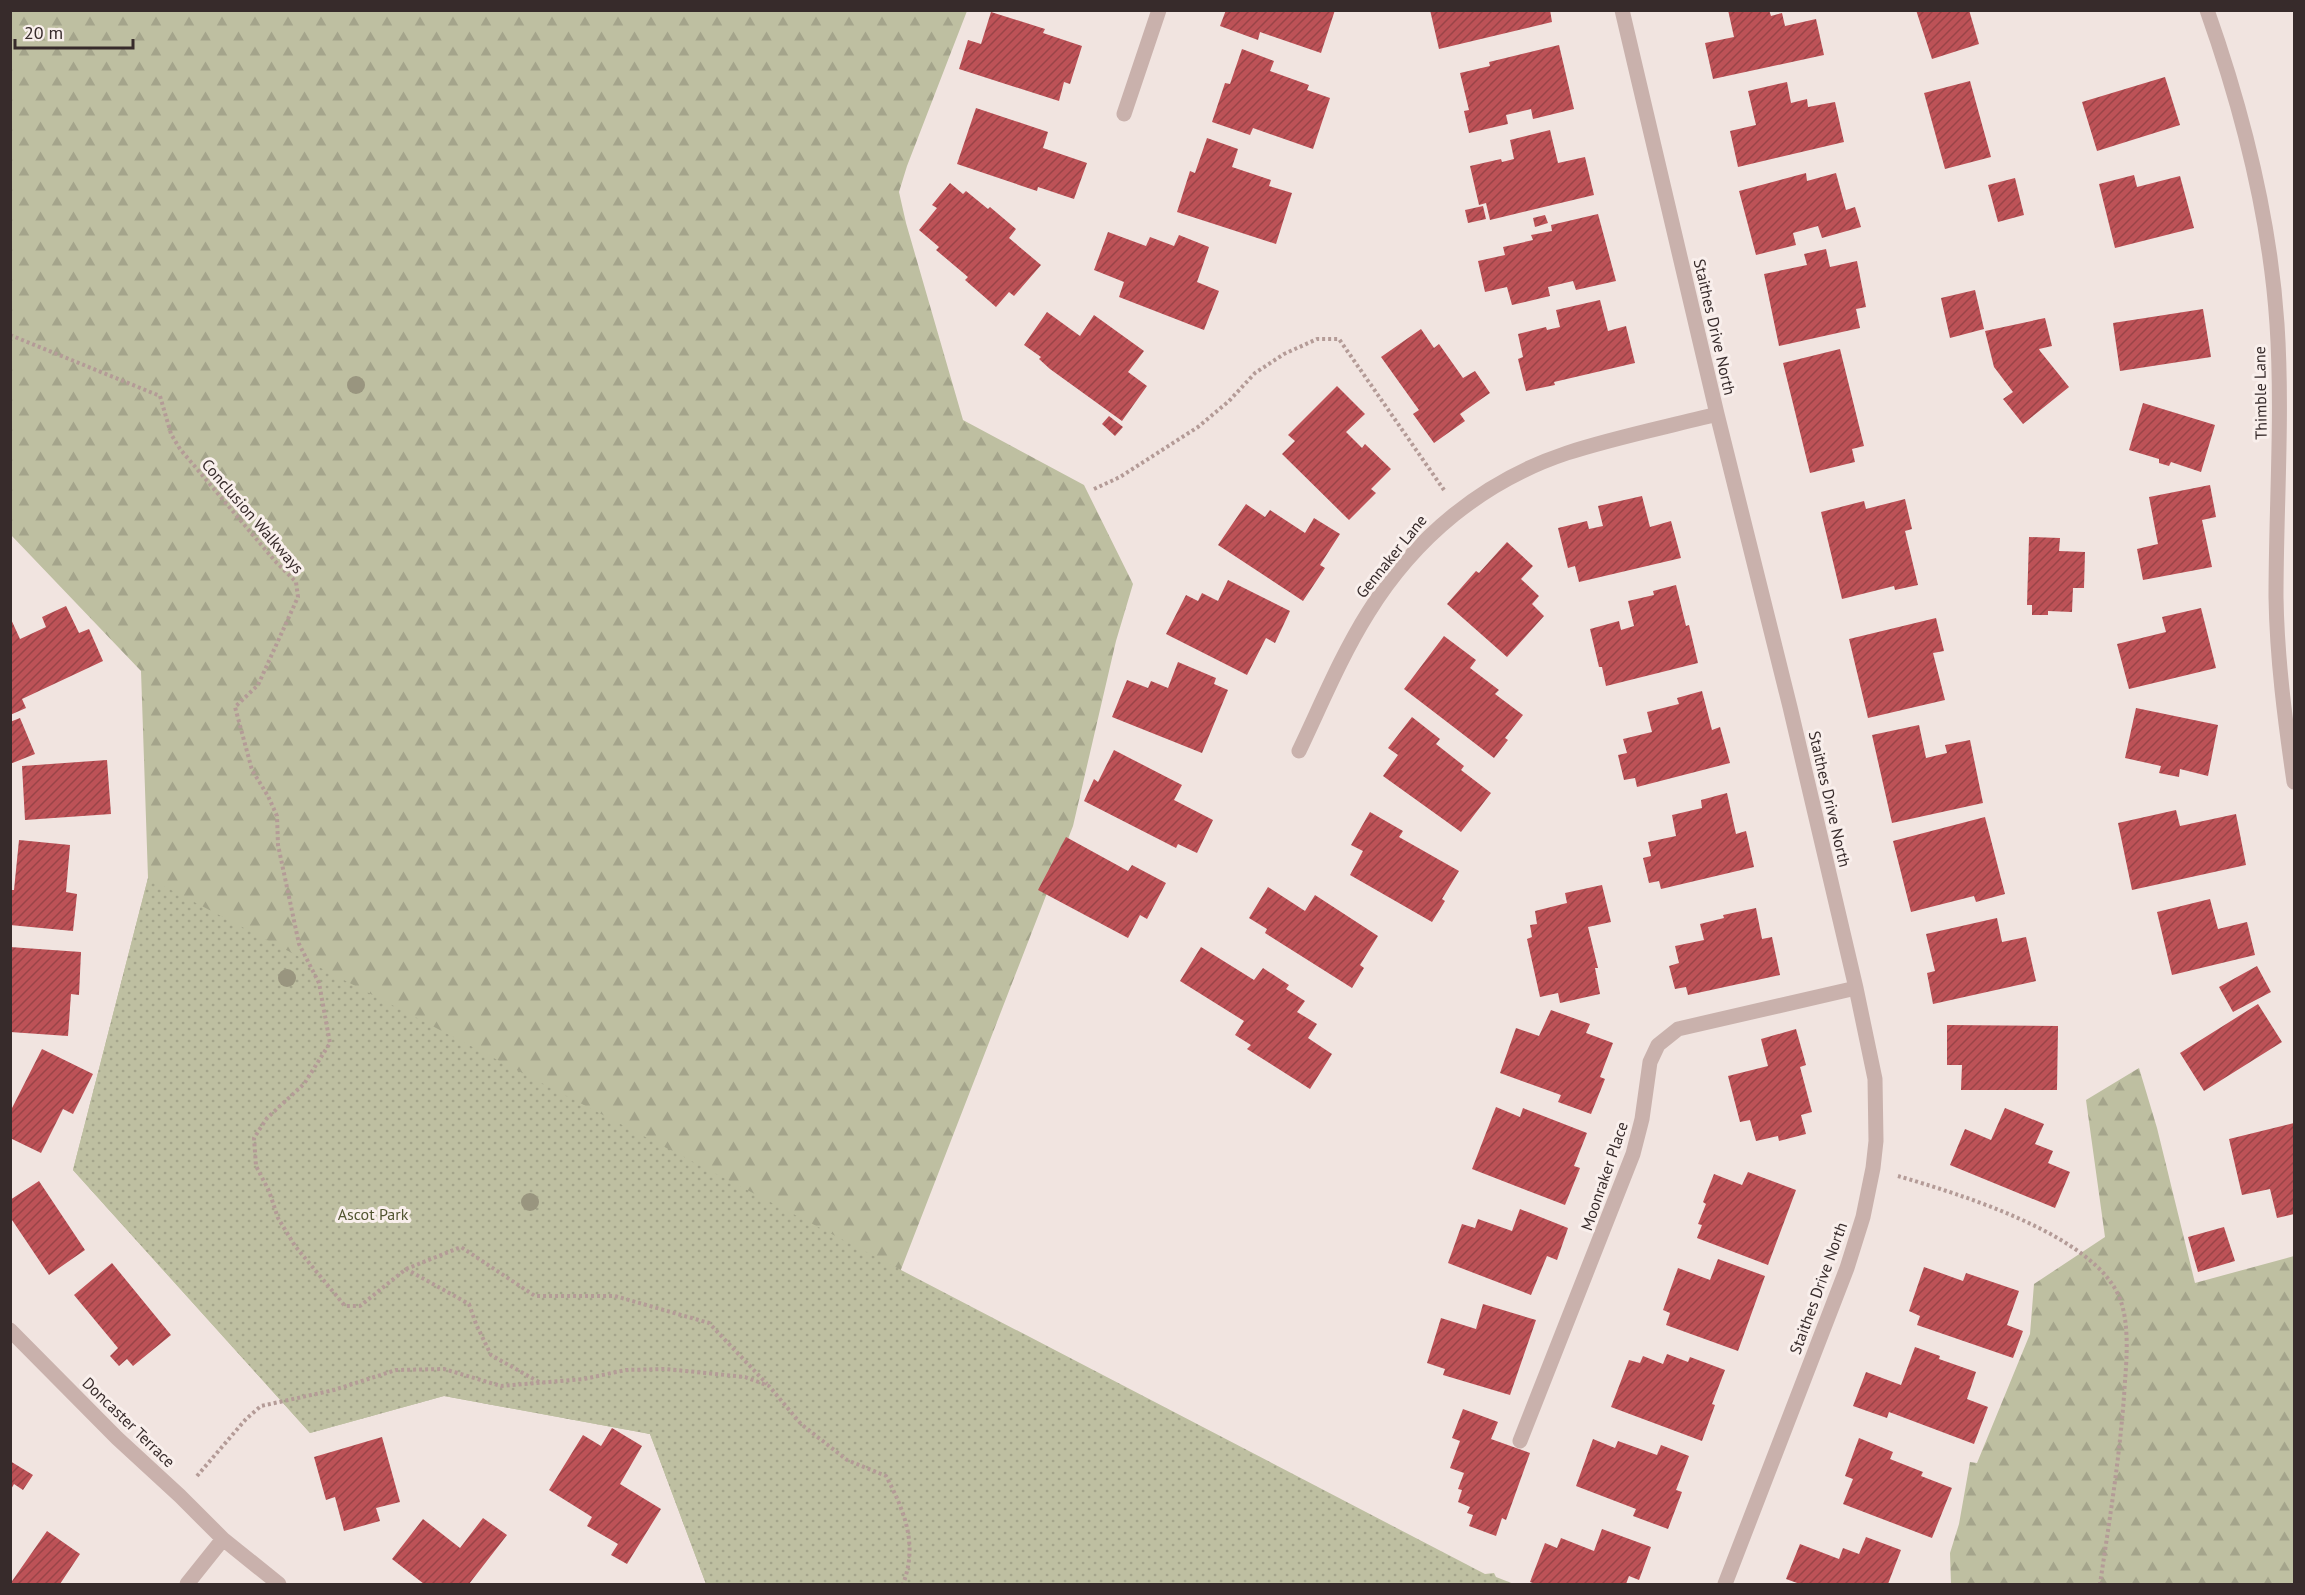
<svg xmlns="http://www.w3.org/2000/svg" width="2305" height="1595" font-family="'PT Sans',sans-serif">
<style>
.forest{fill:url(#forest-firs)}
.park{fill:url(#park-dots)}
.building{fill:url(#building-hatch)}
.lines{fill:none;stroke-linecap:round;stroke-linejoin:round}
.path{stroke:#b49b97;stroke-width:4;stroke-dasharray:3 3;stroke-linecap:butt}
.street{stroke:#c9b1ac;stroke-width:15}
.tree{fill:#99957f}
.labels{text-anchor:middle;stroke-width:6;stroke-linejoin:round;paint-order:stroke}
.street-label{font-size:16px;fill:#372b2b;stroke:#f9efec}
.park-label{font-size:16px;fill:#515430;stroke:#f9efec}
</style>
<defs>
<pattern id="forest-firs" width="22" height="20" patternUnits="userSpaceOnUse" patternTransform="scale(1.5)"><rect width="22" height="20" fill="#bebfa1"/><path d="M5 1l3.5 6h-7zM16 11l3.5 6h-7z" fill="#a4a48b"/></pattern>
<pattern id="park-dots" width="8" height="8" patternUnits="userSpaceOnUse" patternTransform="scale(1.5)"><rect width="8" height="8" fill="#bebfa1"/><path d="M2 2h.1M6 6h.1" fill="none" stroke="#a4a48b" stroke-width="1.8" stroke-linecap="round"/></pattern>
<pattern id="building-hatch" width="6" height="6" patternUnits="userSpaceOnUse" patternTransform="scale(1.5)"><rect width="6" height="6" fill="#bd5257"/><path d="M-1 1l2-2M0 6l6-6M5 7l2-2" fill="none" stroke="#9a4448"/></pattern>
</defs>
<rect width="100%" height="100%" fill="#f1e4e0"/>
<!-- forest -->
<path class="forest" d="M11,11H967L907,166L899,192L906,223L963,420L1084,485L1133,584L1116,641L1073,826L779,1584H706L650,1434L444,1396L310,1433L73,1170L148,878L141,671L11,535Z
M2139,1068L2157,1128L2195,1283L2294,1256V1584H1951L1950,1553L1959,1524L1970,1462L1977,1463L2030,1334L2034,1284L2105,1237L2086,1100Z"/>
<!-- park -->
<path class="park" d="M148,878L1485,1574L1494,1573L1496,1577L1514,1584H706L650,1434L444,1396L310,1433L73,1170Z"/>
<!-- building -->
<path class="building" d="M1226,10H1335L1321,53L1260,32L1258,40L1220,26Z
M1430,10H1550L1552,22L1439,49Z
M1728,10H1769L1771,16L1782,13L1785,26L1816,19L1824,55L1713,79L1705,43L1734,37Z
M1916,10H1969L1979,44L1932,59Z
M991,12L1045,29L1043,33L1082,46L1070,84L1064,82L1059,101L959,69L968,40L981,44Z
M1559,45L1574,109L1533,119L1531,109L1506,115L1508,124L1469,133L1464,111L1469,110L1460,73L1490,66L1489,62Z
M1242,49L1274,61L1270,71L1309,85L1307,90L1330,98L1313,149L1253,128L1250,135L1212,122L1225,83L1230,84Z
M2165,77L2180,125L2097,151L2082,102Z
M1970,81L1991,157L1945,169L1924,93Z
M1787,82L1791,103L1807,99L1808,107L1835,102L1844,142L1738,167L1730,131L1756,125L1748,91Z
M976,108L1048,132L1043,148L1087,163L1074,199L1038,187L1037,191L957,164Z
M1550,130L1558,163L1585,157L1594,195L1490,220L1486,203L1479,205L1470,166L1501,159L1502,162L1514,159L1510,140Z
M1207,138L1238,149L1232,167L1271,180L1269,186L1292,193L1276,244L1177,212L1190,171L1195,173Z
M1806,173L1807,181L1836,173L1846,210L1855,207L1861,227L1822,238L1818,226L1793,233L1796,245L1756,255L1739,191Z
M2134,175L2137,187L2180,176L2194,228L2115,248L2099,184Z
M2015,178L2024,215L1998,222L1988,185Z
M950,183L963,194L966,191L988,209L990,207L1016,229L1009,238L1041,265L1014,296L1009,292L996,307L965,280L968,277L936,250L939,247L919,230L937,208L932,205Z
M1483,206L1486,219L1468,223L1465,210Z
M1598,214L1616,281L1576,290L1573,281L1548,287L1550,296L1512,305L1507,287L1485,292L1478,261L1505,255L1503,247L1533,240L1531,235L1552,231L1551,225Z
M1545,215L1548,223L1535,227L1533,218Z
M1108,232L1146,246L1150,237L1174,246L1179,235L1209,247L1197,282L1219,291L1204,330L1119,297L1124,282L1094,270Z
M1826,249L1830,267L1857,261L1866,307L1856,309L1860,328L1779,346L1764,274L1807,265L1804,254Z
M1975,290L1984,329L1950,338L1941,298Z
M1600,300L1608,331L1626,326L1635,363L1554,382L1555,385L1526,391L1518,359L1523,357L1518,334L1546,327L1547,330L1560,327L1556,310Z
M2203,309L2211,357L2120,371L2113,323Z
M1047,312L1080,336L1094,315L1144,351L1128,372L1147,386L1122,421L1050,369L1039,359L1041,357L1024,345Z
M2045,318L2052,346L2039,349L2040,351L2069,387L2023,424L2003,399L2013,392L1994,367L1985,331Z
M1421,329L1434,348L1439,344L1463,378L1475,371L1490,393L1460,414L1465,421L1434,443L1413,414L1419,410L1381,357Z
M1840,349L1864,446L1852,449L1855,462L1810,473L1783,363Z
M1337,386L1365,414L1346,432L1362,448L1365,444L1391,469L1371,489L1376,493L1349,520L1282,454L1295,441L1288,435Z
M2143,403L2215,425L2201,472L2171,462L2169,466L2159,463V459L2129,450Z
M1109,416L1123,427L1115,436L1102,424Z
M2210,485L2216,517L2202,520L2212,567L2143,580L2137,549L2158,544L2149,497Z
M1642,496L1650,527L1671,521L1681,558L1579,582L1575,566L1568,568L1558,528L1587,521L1589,529L1603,526L1598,506Z
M1905,499L1912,529L1905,531L1918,585L1895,590L1894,586L1842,599L1821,512L1864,501L1866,509Z
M1246,504L1265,517L1270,510L1305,533L1314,518L1340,534L1320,565L1325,568L1303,601L1218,545Z
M2029,537L2060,538L2059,551L2085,552L2084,588H2073L2072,612L2048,611V615H2032V605H2027Z
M1507,542L1533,566L1521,579L1539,596L1532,604L1544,616L1507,657L1447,604L1476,571L1479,573Z
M1228,580L1290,611L1275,643L1266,638L1247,675L1166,634L1186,595L1198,601L1202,593L1218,601Z
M1676,585L1686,626L1689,625L1698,663L1606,686L1602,667H1599L1590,629L1619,621L1621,630L1634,626L1628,601L1654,595L1653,591Z
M66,606L79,633L89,629L103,661L22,699L26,708L10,715V617L20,639L46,627L42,617Z
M2201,608L2216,668L2129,689L2117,644L2166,632L2162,617Z
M1936,618L1944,651L1933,653L1945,700L1868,718L1849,639Z
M1444,636L1476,660L1470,668L1499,690L1495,694L1523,715L1505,738L1508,740L1494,758L1404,689Z
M1178,662L1216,678L1214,684L1228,690L1202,753L1112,717L1127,680L1148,688L1151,681L1168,688Z
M1702,691L1712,730L1720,727L1730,763L1637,787L1635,778L1624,780L1618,755L1627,753L1623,739L1652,732L1647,712L1679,704L1677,698Z
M2136,708L2218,725L2208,776L2180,769L2179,777L2159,773L2161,766L2125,758Z
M1412,717L1440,739L1436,744L1464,766L1461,770L1491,793L1461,832L1383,776L1398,755L1388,748Z
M20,718L35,754L10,764V722Z
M1919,725L1926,758L1947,753L1945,745L1970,740L1983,803L1892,823L1872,735Z
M1114,750L1182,785L1174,800L1213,820L1197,853L1178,844L1176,848L1084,801L1094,779L1098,782Z
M107,760L111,814L25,820L22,766Z
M1727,793L1736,834L1746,831L1754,867L1661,889L1659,881L1649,883L1643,858L1651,856L1648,842L1676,836L1672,815L1702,808L1701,800Z
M2176,810L2180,826L2236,814L2246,865L2132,890L2118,823Z
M1370,812L1403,831L1399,837L1459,871L1442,899L1445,901L1432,922L1350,875L1363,851L1351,845Z
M1985,817L2005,894L1976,902L1974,896L1911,912L1893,841Z
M1066,837L1128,871L1132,865L1166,883L1147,919L1140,915L1128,938L1038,890Z
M19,840L70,845L66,892L77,894L73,931L10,925V890H14Z
M1602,885L1611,922L1588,927L1598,968H1595L1600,994L1560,1003L1558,993L1540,997L1527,939L1532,937L1530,925L1537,924L1535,911L1567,903L1565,893Z
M1268,887L1305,911L1315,895L1378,936L1360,965L1364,968L1352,988L1265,933L1267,929L1249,918Z
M2210,899L2218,929L2247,922L2255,955L2172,975L2157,912Z
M1756,908L1762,939L1772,937L1780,975L1688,995L1686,987L1675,989L1669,966L1679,963L1675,946L1704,940L1700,924L1724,918L1723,915Z
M1997,918L2002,942L2026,937L2036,981L1933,1004L1927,973L1935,971L1926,934Z
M10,947L81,952L79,995L71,994L68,1036L10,1032Z
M1201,947L1254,980L1263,968L1289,985L1286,989L1305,1001L1297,1012L1317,1024L1308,1038L1332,1054L1310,1089L1247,1049L1251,1045L1235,1035L1244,1021L1180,981Z
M2257,966L2271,992L2233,1012L2219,987Z
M2258,1004L2282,1042L2204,1091L2180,1053Z
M1551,1010L1590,1024L1586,1033L1613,1043L1600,1077L1605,1079L1591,1114L1558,1102L1561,1095L1500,1073L1516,1028L1539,1036Z
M1947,1025L2058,1026L2057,1090H1961L1962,1065H1947Z
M1796,1029L1806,1065L1800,1067L1812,1112L1801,1115L1806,1134L1779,1141L1778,1136L1756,1141L1750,1120L1740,1122L1728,1076L1768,1066L1761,1039Z
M42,1049L93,1074L73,1114L63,1109L41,1153L10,1138V1112Z
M1496,1107L1520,1117L1523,1108L1587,1133L1574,1166L1580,1168L1565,1205L1472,1169Z
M2005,1108L2044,1124L2035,1144L2053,1151L2048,1163L2070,1172L2055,1208L1950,1165L1965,1129L1991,1140Z
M2294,1123V1214L2277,1218L2270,1189L2242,1195L2229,1139Z
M1748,1172L1796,1190L1768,1265L1697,1238L1702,1225L1698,1224L1706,1204L1703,1202L1714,1174L1742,1185Z
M39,1181L85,1250L49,1275L10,1217V1200Z
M1520,1209L1568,1228L1557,1260L1547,1256L1531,1295L1448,1263L1462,1224L1475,1228L1478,1219L1512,1231Z
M2224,1227L2235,1261L2198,1272L2188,1237Z
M1718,1259L1765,1276L1738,1351L1666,1325L1670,1313L1663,1310L1678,1268L1710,1280Z
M112,1263L171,1335L133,1366L127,1359L119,1366L110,1356L118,1348L74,1295Z
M1924,1267L1963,1281L1966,1273L2019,1291L2007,1325L2023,1331L2013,1358L1917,1325L1920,1316L1909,1311Z
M1483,1304L1536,1320L1510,1395L1443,1375L1445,1369L1427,1363L1441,1318L1476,1329Z
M1915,1347L1940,1356L1939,1359L1976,1372L1967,1399L1988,1407L1974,1444L1889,1412L1887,1418L1853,1406L1866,1372L1901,1385Z
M1667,1354L1688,1362L1690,1357L1725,1370L1712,1404L1715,1405L1702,1441L1611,1407L1629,1360L1640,1363L1643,1356L1663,1364Z
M1463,1409L1498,1422L1491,1439L1530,1453L1506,1520L1502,1518L1496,1536L1469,1526L1473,1515L1467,1513L1470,1507L1458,1502L1462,1490L1458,1489L1464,1473L1450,1468L1460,1441L1452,1438Z
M612,1428L642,1446L620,1484L661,1509L627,1564L611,1555L618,1544L587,1526L592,1517L549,1490L583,1435L601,1446Z
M382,1437L400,1502L376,1508L380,1521L344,1531L335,1497L326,1500L314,1457Z
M1859,1438L1893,1452L1890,1459L1923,1472L1921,1476L1952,1488L1932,1538L1843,1504L1853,1479L1845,1476Z
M1593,1439L1615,1448L1618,1441L1657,1455L1661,1445L1689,1456L1676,1490L1682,1492L1668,1529L1633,1516L1636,1509L1576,1486Z
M10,1461L33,1475L23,1490L14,1484L10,1491Z
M483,1518L507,1535L469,1584H424L392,1559L423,1519L460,1548Z
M1602,1529L1651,1547L1639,1580L1629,1576L1626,1584H1536L1530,1582L1545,1543L1557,1548L1561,1538L1594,1551Z
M47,1531L80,1554L60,1584H10Z
M1866,1537L1901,1550L1888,1584H1800L1786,1579L1800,1544L1839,1559L1843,1548L1859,1554Z"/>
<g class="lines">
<!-- path -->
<path class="path" d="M10,335L160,396L171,434L180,449L275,561L296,582L298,597L258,685L235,707L252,770L268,796L277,816L278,845L299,944L319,983L330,1043L304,1084L267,1118L254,1138L256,1166L269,1191L278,1218L295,1246L345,1306H360L406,1269L469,1304L476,1324L491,1355L539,1382
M1094,489L1120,477L1198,427L1229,401L1255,373L1284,354L1317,339H1339L1444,490
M1898,1176C1959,1194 2096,1235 2120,1299C2129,1322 2127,1356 2125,1381C2121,1449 2110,1517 2100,1584
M406,1269L461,1247L535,1296H615L709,1323L767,1384
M197,1476L246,1419L261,1406L334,1390L396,1370L444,1369L501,1386L584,1379L626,1370L666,1369L745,1377L769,1386L801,1424L847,1460L886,1476C905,1512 918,1545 903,1584"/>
<!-- street -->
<path class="street" d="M1622,10L1717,414L1790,707L1856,988L1875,1079L1876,1141L1873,1168L1863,1217L1847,1268L1725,1584
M2207,10C2242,109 2270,220 2277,324C2283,415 2276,506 2276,597C2277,659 2285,720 2294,782
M1124,114L1159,10
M1299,751C1321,705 1341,656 1368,613C1415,537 1483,481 1567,453C1616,437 1667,427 1717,414
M10,1330L117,1438L180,1496L223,1539L279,1584
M1520,1441L1633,1154L1642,1119L1650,1062L1658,1045L1678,1029L1856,988
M187,1584L223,1539"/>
</g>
<!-- trees -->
<g class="tree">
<circle cx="356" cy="385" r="9"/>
<circle cx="287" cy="978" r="9"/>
<circle cx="530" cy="1202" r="9"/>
</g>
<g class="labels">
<!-- street labels -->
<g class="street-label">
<text transform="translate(1715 327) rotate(77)" y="6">Staithes Drive North</text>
<text transform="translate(2260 393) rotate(-91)" y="6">Thimble Lane</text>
<text transform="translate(253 516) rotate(49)" y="6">Conclusion Walkways</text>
<text transform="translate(1391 556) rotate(-51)" y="6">Gennaker Lane</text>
<text transform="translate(1830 799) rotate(77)" y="6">Staithes Drive North</text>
<text transform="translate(1604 1176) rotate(-71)" y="6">Moonraker Place</text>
<text transform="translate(1818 1288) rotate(-70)" y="6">Staithes Drive North</text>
<text transform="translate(129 1422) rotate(44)" y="6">Doncaster Terrace</text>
</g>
<!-- park labels -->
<g class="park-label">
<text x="373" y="1220">Ascot Park</text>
</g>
</g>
<!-- border -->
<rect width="2305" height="1595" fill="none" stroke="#372b2b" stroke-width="24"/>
<!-- scale -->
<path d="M15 39v9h118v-9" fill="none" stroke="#372b2b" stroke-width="3"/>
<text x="24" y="39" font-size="18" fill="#372b2b" stroke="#f9efec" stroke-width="4.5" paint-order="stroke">20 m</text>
</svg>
